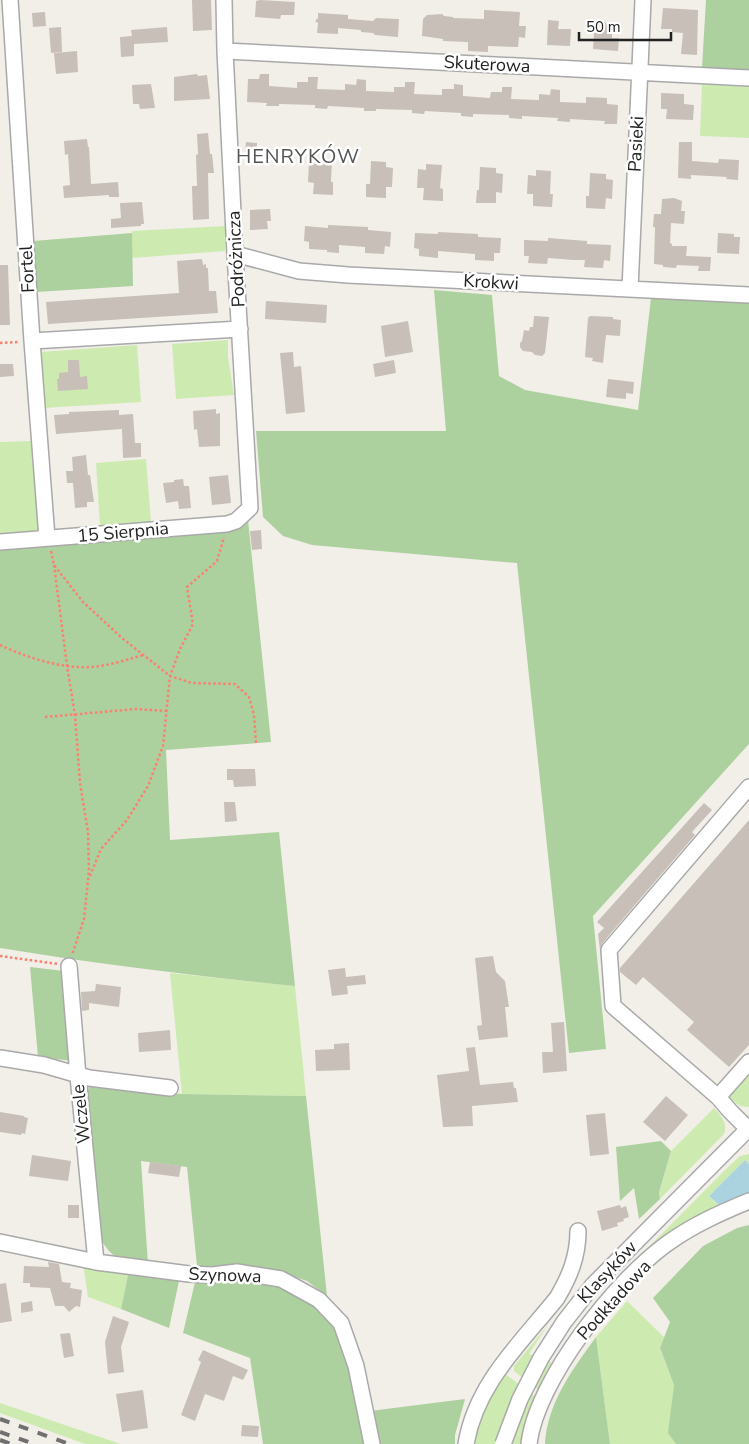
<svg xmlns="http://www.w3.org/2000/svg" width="749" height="1444" font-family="'Nunito Sans',sans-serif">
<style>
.grass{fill:#cdebb0}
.forest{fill:#add19e}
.water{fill:#aad3df}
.building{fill:#c7bfb8}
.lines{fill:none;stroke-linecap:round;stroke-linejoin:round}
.minor-casing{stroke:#a9a9a9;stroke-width:18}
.path{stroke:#fa8072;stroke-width:2.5;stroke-dasharray:2.5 2.5;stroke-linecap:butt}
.minor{stroke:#fff;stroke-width:15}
.rail{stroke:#707070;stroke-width:4;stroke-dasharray:10 10;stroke-linecap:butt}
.minor-bridge-casing{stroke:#a9a9a9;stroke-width:18;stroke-linecap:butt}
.minor-bridge{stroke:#fff;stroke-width:15}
.labels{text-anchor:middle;stroke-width:5;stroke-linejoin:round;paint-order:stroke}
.street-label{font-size:18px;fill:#222;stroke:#fff}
.quarter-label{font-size:20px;letter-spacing:1px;fill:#555;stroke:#fff}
</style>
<rect width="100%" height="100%" fill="#f2efe9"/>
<!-- grass -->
<path class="grass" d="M702,84L749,87V138L700,136Z
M225,226V251L132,258V231Z
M228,340V357L234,395L176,399L172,344Z
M137,345L141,402L44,408L40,352Z
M32,441L39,533L0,536V442Z
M146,459L151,522L100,526L96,463Z
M170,973L295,986L306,1096L182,1094Z
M749,1075V1107L740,1106L727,1096Z
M714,1108C721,1116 728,1123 724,1134L660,1199L659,1194L671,1151Z
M749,1154V1164L745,1160L709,1196L720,1207L660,1242L540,1391L514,1371V1366L547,1326L529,1354L553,1363L584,1317L608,1288L726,1169L740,1156Z
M83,1264L128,1275L121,1309L88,1297Z
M627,1301L664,1337L660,1349L674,1385L669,1433L676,1444H610L596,1337Z
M504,1373L536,1397L523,1444H473L477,1421Z
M0,1403L115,1442L120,1444H85L0,1413Z"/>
<!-- forest -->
<path class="forest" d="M706,0H749V70L702,67Z
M132,233L133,286L36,292L33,241Z
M434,290L492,295L499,376L525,390L638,410L651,298L749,303V744L593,916L606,1049L569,1053L517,563L312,545L283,536L263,517L256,431H446Z
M248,520L271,742L166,750L170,840L279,832L295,986C196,976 98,964 0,948V547L235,527Z
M30,967L64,971L73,1061L38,1057Z
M89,1087L182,1094L306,1096L327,1296L307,1281L286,1274L208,1269L197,1266L187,1167L141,1161L148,1264C120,1258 114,1263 99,1236L86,1097Z
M661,1141L671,1151L659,1193L660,1199L639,1219L634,1188L620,1201L616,1147Z
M749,1225V1444H676L668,1433L674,1385L660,1348L670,1322L653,1298L703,1246L737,1228Z
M128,1275L179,1281L169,1328L121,1309Z
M196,1278C221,1279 244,1280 268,1284C276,1286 284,1287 291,1290C350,1315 357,1389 367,1444H263L250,1358L183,1333Z
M596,1337L610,1444H545C547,1403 573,1369 596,1337Z
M465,1399L455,1435V1444H377L370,1411Z"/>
<!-- water -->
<path class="water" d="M745,1160L749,1164V1193L720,1206L709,1196Z"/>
<!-- building -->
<path class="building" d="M192,0H211L212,30L193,31Z
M260,0L295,2L294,15H281L280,19L255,17L256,1Z
M663,8L698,10L697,55L681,54L683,33L672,32V29H661Z
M484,10L520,12L519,26H526L525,38L519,37L518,47L488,46V52L468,51V42L443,41V39L422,36L423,19L427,15L442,14L444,16L453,17V18L484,19Z
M45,12L46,26L33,27L32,13Z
M318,13L348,15V19L373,21L376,18L399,19L398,37L375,35L373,33L361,32V30L338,28V34L317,33L318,23L315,21L318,18Z
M548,20L559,21L558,29H571L570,46L547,45Z
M605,21L608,29L612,30V38H619L618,51L593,49L594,33H599Z
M61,27L62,52L51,53L49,28Z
M167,27L168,42L134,44V56L121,57L120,37L132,36L131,30Z
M77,51L78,72L56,74L54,53Z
M197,74L198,76L207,75L210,99L174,101V77Z
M260,74H269V86L297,88V82H308V77H318L317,89L345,90V84L356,85L357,79L366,80V91L394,92V87H405V82H415L414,94L442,95V89H454V84L463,85V96L490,98L491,92H502V87H512L511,99L539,100V94L550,95L551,89L560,90V102L586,103V97L607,98V104L618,105L617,124H604L605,121L570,119V122L557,121L558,118L522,116V119L509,118V115L473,114V117L461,116V113L425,111L424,114L412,113V110L376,109V111H364V108L328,106L327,109L315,108V105L279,104V106H266L267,103L247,102L248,79H259Z
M151,84L155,108L140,109L139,104H133L132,85Z
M661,93L684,94V104L694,105L693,120L666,119L667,109H661Z
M208,133L210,154H212L214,173H208L209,219L193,220L192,186H197L196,155L198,154L197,134Z
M87,139L88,147H89L91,184L118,182L119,197H109V195L64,198L63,186L70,185L68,154L65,155L64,141Z
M246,142L257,143V153H245Z
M679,142H692V161L718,163L719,159L739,160L738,180L726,179L727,177L691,175V179L678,178Z
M316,158L332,159L331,182H333V195L313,194L314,183L308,182L309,163L316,164Z
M371,161L386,162V167L393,168L392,187H386V198L366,197V184H370Z
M426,164L442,165L440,188L443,189V201L423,200L424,188H417L418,169L426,170Z
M480,167L496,168V173L503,174L502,193L496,192V203H476L477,190H479Z
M536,170L551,171L550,194H553L552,207L533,206V194H527L528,175L536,176Z
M590,173L606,174V179L613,180L612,199L606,198L605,209L586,208V196H589Z
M674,198L682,201L681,211H685L684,224L671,223L670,243L672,244V246H687L686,256L711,257L710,271H698L699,266L677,265L676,268L663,267V265L654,264L655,227H653L654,214H661L662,199Z
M142,202L144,224H141V226L111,228V219L121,218L120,203Z
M270,209L271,221H267L268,229L250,230V210Z
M328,225L368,227V230L391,232L390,247L385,246L384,254L365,253V247L339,245V253L327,252V250L309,249V242L304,241L305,226L328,228Z
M438,232L478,234V237L501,238L500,253H494V261L475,260V254L438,251V258L419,256V249L414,248L415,233L438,234Z
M718,233L734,234V237H740L739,254L717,253Z
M548,238L587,241V244L611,245L610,261L604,260L603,268L584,267L585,260H574L548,258L547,264L528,263L529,256H524V240L548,241Z
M202,259L203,265L206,264V268H208L209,291H216L218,313L48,324L46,302L179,293L177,261Z
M0,265H8L10,325H0Z
M266,301L327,305L326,323L265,319Z
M534,316L549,317L545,353L542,356L535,355L532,352L523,351L520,347V343L522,341L524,330L529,331L530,327H533Z
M590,316L613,317V319L621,320L620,336L606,335L603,363L592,361L593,358L585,357L588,318Z
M408,321L413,352L385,357L381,326Z
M293,352L294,367L301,366L305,412L286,414L280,353Z
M68,360H79L80,377L87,376L88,389L58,391L57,379H59V373L68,372Z
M394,360L396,373L375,377L373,364Z
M0,364H13L14,376L0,377Z
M608,379L634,382L633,394L626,393V399L606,397Z
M216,409V414L220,413V446L199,447L197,429L194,430L193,411Z
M119,410V415L133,414L135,443H141V457L123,458L122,429L56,434L54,415L69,414V412Z
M86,455L88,475H90L94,502H87V507L75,508L73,483H67L66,471H73L72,457Z
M228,475L231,503L212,505L209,477Z
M183,479L184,486H189L191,508L179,509L178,501L166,503L163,483L174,482V480Z
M261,530L262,549L252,550L250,531Z
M227,769H255L256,786L234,787L233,780H227Z
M224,802H235L237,821L225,822Z
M704,803L712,810L692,832L695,835L610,934L602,944L600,950L598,934L604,928L597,922Z
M749,820V1045L729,1067L687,1030L694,1022L643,977L636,985L620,972V968Z
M493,956L496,972L505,981L509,1007H505L508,1037L479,1040L477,1026L482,1025L475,958Z
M345,968L346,977L365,975L366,984L347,986L348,994L332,996L328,970Z
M96,984L121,987L119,1007L89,1003V1010L82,1011L81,992L95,991Z
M564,1022L567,1071L543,1073L542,1052H553L551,1023Z
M170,1030L171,1050L139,1052L138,1033Z
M349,1043L350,1070L316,1071L315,1050L334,1049V1044Z
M475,1047L480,1085L513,1082L514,1088H516L518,1102L472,1106L473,1126L443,1127L437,1075L469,1071L466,1048Z
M666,1096L688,1115L665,1141L643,1122Z
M0,1112L24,1116V1117L28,1118L25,1134L22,1133L21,1135L0,1132Z
M605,1113L609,1154L590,1156L586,1115Z
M32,1155L71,1161L68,1181L29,1176Z
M150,1162L181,1166L179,1177L148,1173Z
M68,1205H79V1218H68Z
M620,1205L621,1208L626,1206L629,1217L623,1219L624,1221L617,1223L618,1226L602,1231L597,1211Z
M48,1262L59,1264L62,1282L71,1283L70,1288L82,1290L80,1307L76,1306L69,1312L64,1306H55L50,1288L30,1287V1283H23L24,1266L49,1267Z
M6,1283L12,1321L0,1323V1284Z
M32,1301L33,1311L21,1313V1303Z
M113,1316L129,1322L121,1347L124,1372L108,1374L105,1342Z
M70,1333L74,1356L64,1358L60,1334Z
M203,1350L248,1370L243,1380L233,1376L224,1401L205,1394L195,1421L181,1415L201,1362L198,1360Z
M143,1390L148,1428L122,1432L116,1394Z
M242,1425L259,1426L258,1437L241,1436Z"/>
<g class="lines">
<!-- minor casing -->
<g class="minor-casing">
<path id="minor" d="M10,0L32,341L47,538
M225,51L749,78
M235,254L299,271L348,275L749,295
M630,289L643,0
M32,341L240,329
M0,542L227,524L236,521L250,508L235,254L225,51L224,0
M69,966L78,1076L96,1262
M0,1058L44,1065L89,1078L170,1088
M749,1062L718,1097L730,1111L749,1130
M718,1097L613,1006L609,950L749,787
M0,1242L96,1262L189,1274L212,1275L237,1272L281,1279L319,1300L341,1323L356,1366L372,1444
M541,1358L564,1322L593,1285L749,1128
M466,1444C476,1384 520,1344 557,1298C570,1276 578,1256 578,1231
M529,1444C536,1381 616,1280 668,1243C693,1225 720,1213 749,1201"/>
</g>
<!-- path -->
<path class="path" d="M0,343L18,342
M51,551L54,565L83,602L122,638L170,676L192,683L235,684L249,697L254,715L256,743
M54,565L67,666L75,715L80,783L88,832L89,871L84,919L72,955
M0,645C25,657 62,669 90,667C108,666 126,660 143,655
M45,717L136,709L167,711
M90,876L101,849L127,820L148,786L163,746L170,676L180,649L193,624L187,587L217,561L224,537
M0,956L58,964"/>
<!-- minor -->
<use href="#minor" class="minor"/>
<!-- rail -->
<path class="rail" d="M0,1419L69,1444
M0,1432L34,1444
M0,1440L11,1444"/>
<!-- minor-bridge casing -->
<g class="minor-bridge-casing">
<path id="minor-bridge" d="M503,1444L520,1399L541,1358"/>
</g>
<!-- minor-bridge -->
<use href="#minor-bridge" class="minor-bridge"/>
</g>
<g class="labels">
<!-- street labels -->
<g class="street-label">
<text transform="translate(487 64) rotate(3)" y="6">Skuterowa</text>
<text transform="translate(636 144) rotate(-87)" y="6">Pasieki</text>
<text transform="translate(236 259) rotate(-93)" y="6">Podróżnicza</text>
<text transform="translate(27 269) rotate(-93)" y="6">Fortel</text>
<text transform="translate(491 282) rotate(3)" y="6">Krokwi</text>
<text transform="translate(123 532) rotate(-5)" y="6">15 Sierpnia</text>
<text transform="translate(81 1114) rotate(-96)" y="6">Wczele</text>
<text transform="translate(607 1272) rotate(-47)" y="6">Klasyków</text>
<text transform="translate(225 1275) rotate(2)" y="6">Szynowa</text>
<text transform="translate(614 1300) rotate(-48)" y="6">Podkładowa</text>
</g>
<!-- quarter labels -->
<g class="quarter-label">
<text x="298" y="163">HENRYKÓW</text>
</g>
</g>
<!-- scale -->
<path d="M579 32v8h92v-8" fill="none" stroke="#222222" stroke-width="2.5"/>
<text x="586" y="32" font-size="15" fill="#222222" stroke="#ffffff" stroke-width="4" paint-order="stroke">50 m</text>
</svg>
